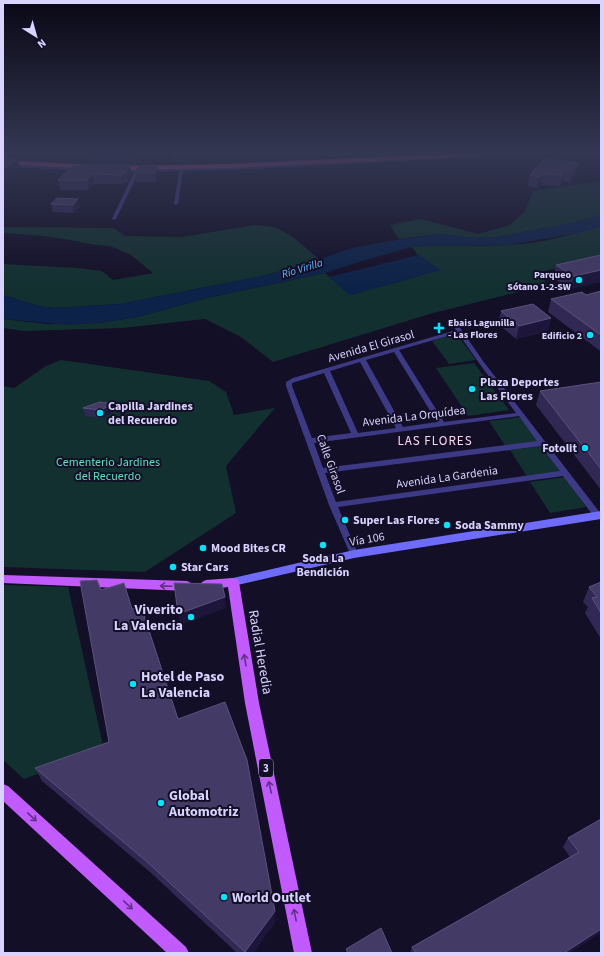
<svg xmlns="http://www.w3.org/2000/svg" width="604" height="956" font-family="'Source Sans 3',sans-serif">
<style>
.green{fill:#12302f}
.water{fill:#0c2248}
.lines{fill:none;stroke-linecap:round;stroke-linejoin:round}
.street{fill:#3d3a85;fill-rule:evenodd}
.secondary{fill:#6f6bff;fill-rule:evenodd}
.primary{fill:#c25bff;fill-rule:evenodd}
.highway{fill:#ff4fa3;fill-rule:evenodd}
.wall{fill:#312854}
.shaded-wall{fill:#1d163a}
.building{fill:#433a66;stroke:#5a527e}
.oneway{stroke:#623188}
.poi-dot{fill:#00e5ff;stroke:#130f26;stroke-width:1.5}
.labels{text-anchor:middle;stroke-width:4;stroke-linejoin:round;paint-order:stroke}
.far-poi-label{font-size:10px;font-weight:bold;fill:#d9d4ff;stroke:#130f26;text-anchor:end}
.far-water-label{font-size:11px;font-style:italic;fill:#62b6ff;stroke:#130f26}
.shield{fill:#130f26;stroke:#9e99be;stroke-width:1}
.shield-label{font-size:11px;font-weight:bold;fill:#d9d4ff}
.street-label{font-size:12px;fill:#d9d4ff;stroke:#130f26}
.poi-label{font-size:12px;font-weight:bold;fill:#d9d4ff;stroke:#130f26;text-anchor:start}
.park-label{font-size:12px;fill:#5fe0c0;stroke:#130f26}
.neighbourhood-label{font-size:13px;letter-spacing:1px;fill:#ffd6f0;stroke:#130f26}
.near-poi-label{font-size:14px;font-weight:bold;fill:#d9d4ff;stroke:#130f26;text-anchor:start}
.near-street-label{font-size:14px;fill:#d9d4ff;stroke:#130f26}
</style>
<rect width="100%" height="100%" fill="#130f26"/>
<!-- green -->
<path class="green" d="M601,181V215L571,223L498,237L475,238L437,234L399,239L390,225L421,219L478,234L510,225L525,211L533,191Z
M255,225L275,227L293,237L320,260L267,275L120,304L55,308L38,306L3,295V264L77,268L102,271L113,280L153,273L131,255L110,246L96,245L76,241L45,236L3,233V227L114,228L125,236L182,237Z
M601,226V258L540,272L547,285L433,313L273,362L241,337L205,319L122,328L24,331L3,328V319L47,324L99,323L137,317L207,298L325,273L350,295L440,270L418,255L412,247C444,244 476,247 508,245C539,244 571,235 601,226Z
M453,334L458,336L476,360L449,364L432,341Z
M61,360L209,381L226,392L234,415L275,408L226,466L236,513L145,572L3,567V386L14,388L46,366Z
M474,363L509,410L468,416L436,368Z
M521,417L539,442L506,447L489,421Z
M543,446L562,473L528,478L510,450Z
M565,477L586,507L550,513L530,482Z
M3,585L68,587L104,750L24,779L3,760Z"/>
<!-- water -->
<path class="water" d="M601,215V226L578,233L509,245H444L412,247L362,261L325,273L207,298L137,317L99,323L68,325L3,319V295L38,306L55,308L120,304L267,275L303,265L352,248L384,242L437,234L475,238L498,237L571,223Z
M418,255L441,270L350,295L329,277Z"/>
<g class="lines">
<!-- street -->
<path class="street" d="M176,154H180L175,161L173,160Z
M499,154H523L521,155L228,170L183,171L178,204L176,205L174,204L179,171L139,172L116,219L114,220L112,219L134,172H119V170H121L228,168Z
M3,164L81,169L83,170L81,171L3,166Z
M452,318L454,319L483,361L601,514V518H595L563,476L338,507L358,554L357,556H351L329,505L286,386V382L293,378L456,330L449,320ZM458,333L479,363L516,413L444,422L399,350ZM394,352L437,422L403,427L366,360ZM360,362L396,428L358,433L330,371ZM324,373L351,433L312,438L292,386V383ZM519,416L537,441L323,468L314,443ZM541,446L560,471L336,502L325,473Z"/>
<!-- secondary -->
<path class="secondary" d="M601,511V519L354,558L233,586L229,585L227,582L229,579L233,578L354,550Z"/>
<!-- primary -->
<path class="primary" d="M3,575L187,581L191,583L193,586L191,589L187,591L3,583Z
M233,578L237,579L239,582L259,703L312,953H294L245,703L228,587L206,590L202,588L200,585L202,582L206,580Z
M3,784L8,786L186,947L189,953H167L3,801Z"/>
<!-- highway -->
<path class="highway" d="M442,154H481L478,156L229,168L114,170L111,168L114,166L229,164Z
M3,160L90,165L93,167L90,169L3,164Z"/>
</g>
<!-- wall -->
<path class="wall" d="M38,154H164L163,157H139L136,161L39,158Z
M579,164L576,175L570,182L563,181L560,186L541,185L537,188L527,186L530,175Z
M130,165L131,174L128,182H125L123,184H94L89,190H60L58,180L83,166Z
M157,166L158,174L156,182H136L135,174Z
M57,198L80,207L74,213L53,212L51,204Z
M601,255V282L570,289L553,278L556,265Z
M601,291V350H599L548,312L551,299L586,295Z
M501,311L551,318L548,331L516,339L498,324Z
M601,382V490L536,405L540,391Z
M113,404L114,411L103,418L85,416L83,408Z
M601,582V639L585,613L588,607L583,602L589,587Z
M101,590L132,609L178,719L275,922L253,953H237L150,872L42,781L35,768L109,742Z
M601,819L570,953H410L412,947L570,857L563,847L568,838Z"/>
<!-- shaded-wall -->
<path class="shaded-wall" d="M135,154H138L139,157L136,161Z
M18,159L20,168L3,180V168Z
M579,164L576,175L570,182L573,171Z
M130,165L131,174L128,182L126,172Z
M157,166L158,174L156,182L155,173Z
M565,170L563,181L560,186L562,175Z
M123,172L125,182L123,184L122,175Z
M92,174L94,184L89,190L87,180Z
M543,174L541,185L537,188L539,177Z
M78,199L80,207L74,213L73,205Z
M601,270V282L570,289L574,276Z
M551,318L548,331L516,339L519,326Z
M113,404L114,411L103,418L101,410Z
M225,597L226,608L180,625L178,614Z
M275,911V922L253,953H245V952Z
M601,929V933L570,953H564Z"/>
<!-- building -->
<path class="building" d="M3,158L18,159L3,168Z
M545,158L579,164L573,171L565,170L562,175L543,174L539,177L530,175Z
M91,164L130,165L126,172H123L122,175L92,174L87,180H58L74,165L83,166Z
M138,166H157L155,173L135,174Z
M57,198L78,199L73,205L51,204Z
M601,255V270L574,276L556,265Z
M601,291V335L551,299L582,292L586,295Z
M533,304L551,318L519,326L501,311Z
M601,382V469L540,391Z
M100,402L113,404L101,410L83,408Z
M97,580L101,590L124,583L132,609L141,606L178,719L225,702L247,760L275,911L245,952L145,860L35,768L109,742L80,581Z
M601,582V613L592,598L597,597L589,587Z
M174,583L222,584L225,597L178,614Z
M601,819V929L564,953H416L412,947L579,852L568,838Z
M381,928L392,953H348L346,949Z"/>
<!-- one-way arrows -->
<defs><path id="oneway-shaft" d="M-6 0H5M1.5-3L5.5 0L1.5 3" fill="none" stroke-width="1.6" stroke-linecap="round" stroke-linejoin="round"/></defs>
<g class="oneway">
<use href="#oneway-shaft" transform="translate(166 586) rotate(-178)"/>
<use href="#oneway-shaft" transform="translate(245 660) rotate(-100)"/>
<use href="#oneway-shaft" transform="translate(270 787) rotate(-102)"/>
<use href="#oneway-shaft" transform="translate(32 817) rotate(43)"/>
<use href="#oneway-shaft" transform="translate(128 905) rotate(43)"/>
<use href="#oneway-shaft" transform="translate(295 915) rotate(-101)"/>
</g>
<!-- sky -->
<linearGradient id="sky" x2="0" y2="1"><stop stop-color="#0a0815"/><stop offset="0.53" stop-color="#333752"/><stop offset="1" stop-color="#333752" stop-opacity="0"/></linearGradient>
<rect width="604" height="288" fill="url(#sky)"/>
<!-- markers -->
<g class="poi-dot">
<circle cx="579" cy="280" r="4"/>
<path d="M437 322h4v4h4v4h-4v4h-4v-4h-4v-4h4z"/>
<circle cx="590" cy="335" r="4"/>
<circle cx="472" cy="389" r="4"/>
<circle cx="100" cy="413" r="4"/>
<circle cx="585" cy="448" r="4"/>
<circle cx="345" cy="520" r="4"/>
<circle cx="447" cy="525" r="4"/>
<circle cx="323" cy="545" r="4"/>
<circle cx="203" cy="548" r="4"/>
<circle cx="173" cy="567" r="4"/>
<circle cx="191" cy="617" r="4"/>
<circle cx="133" cy="684" r="4"/>
<circle cx="161" cy="803" r="4"/>
<circle cx="224" cy="897" r="4"/>
</g>
<g class="labels">
<!-- far-poi labels -->
<g class="far-poi-label">
<text x="571" y="278">Parqueo<tspan x="571" dy="12">Sótano 1-2-SW</tspan></text>
<text x="448" y="326" text-anchor="start">Ebais Lagunilla<tspan x="448" dy="12">- Las Flores</tspan></text>
<text x="582" y="339">Edificio 2</text>
</g>
<!-- far-water labels -->
<g class="far-water-label">
<text transform="translate(302 268) rotate(-17)" y="4">Río Virilla</text>
</g>
<!-- shield labels -->
<rect class="shield" x="259" y="759" width="14" height="18" rx="3"/>
<g class="shield-label">
<text x="266" y="772">3</text>
</g>
<!-- street labels -->
<g class="street-label">
<text transform="translate(371 346) rotate(-16)" y="4">Avenida El Girasol</text>
<text transform="translate(414 416) rotate(-7)" y="4">Avenida La Orquídea</text>
<text transform="translate(331 464) rotate(70)" y="4">Calle Girasol</text>
<text transform="translate(447 477) rotate(-8)" y="4">Avenida La Gardenia</text>
<text transform="translate(367 539) rotate(-10)" y="4">Vía 106</text>
</g>
<!-- poi labels -->
<g class="poi-label">
<text x="480" y="386">Plaza Deportes<tspan x="480" dy="14">Las Flores</tspan></text>
<text x="108" y="410">Capilla Jardines<tspan x="108" dy="14">del Recuerdo</tspan></text>
<text x="577" y="452" text-anchor="end">Fotolit</text>
<text x="353" y="524">Super Las Flores</text>
<text x="455" y="529">Soda Sammy</text>
<text x="211" y="552">Mood Bites CR</text>
<text x="323" y="562" text-anchor="middle">Soda La<tspan x="323" dy="14">Bendición</tspan></text>
<text x="181" y="571">Star Cars</text>
</g>
<!-- park labels -->
<g class="park-label">
<text x="108" y="466">Cementerio Jardines<tspan x="108" dy="14">del Recuerdo</tspan></text>
</g>
<!-- neighbourhood labels -->
<g class="neighbourhood-label">
<text x="435" y="445">LAS FLORES</text>
</g>
<!-- near-poi labels -->
<g class="near-poi-label">
<text x="183" y="614" text-anchor="end">Viverito<tspan x="183" dy="16">La Valencia</tspan></text>
<text x="141" y="681">Hotel de Paso<tspan x="141" dy="16">La Valencia</tspan></text>
<text x="169" y="800">Global<tspan x="169" dy="16">Automotriz</tspan></text>
<text x="232" y="902">World Outlet</text>
</g>
<!-- near-street labels -->
<g class="near-street-label">
<text transform="translate(261 652) rotate(80)" y="5">Radial Heredia</text>
</g>
</g>
<!-- border -->
<rect width="604" height="956" fill="none" stroke="#d9d4ff" stroke-width="8"/>
<!-- north arrow -->
<g transform="translate(36 36) rotate(143)" stroke="#130f26" stroke-width="3" paint-order="stroke">
<path d="M0-3L7 15L0 10L-7 15Z" fill="#d9d4ff"/>
<text y="-6" font-size="11" font-weight="bold" text-anchor="middle" fill="#d9d4ff">N</text>
</g>
</svg>
